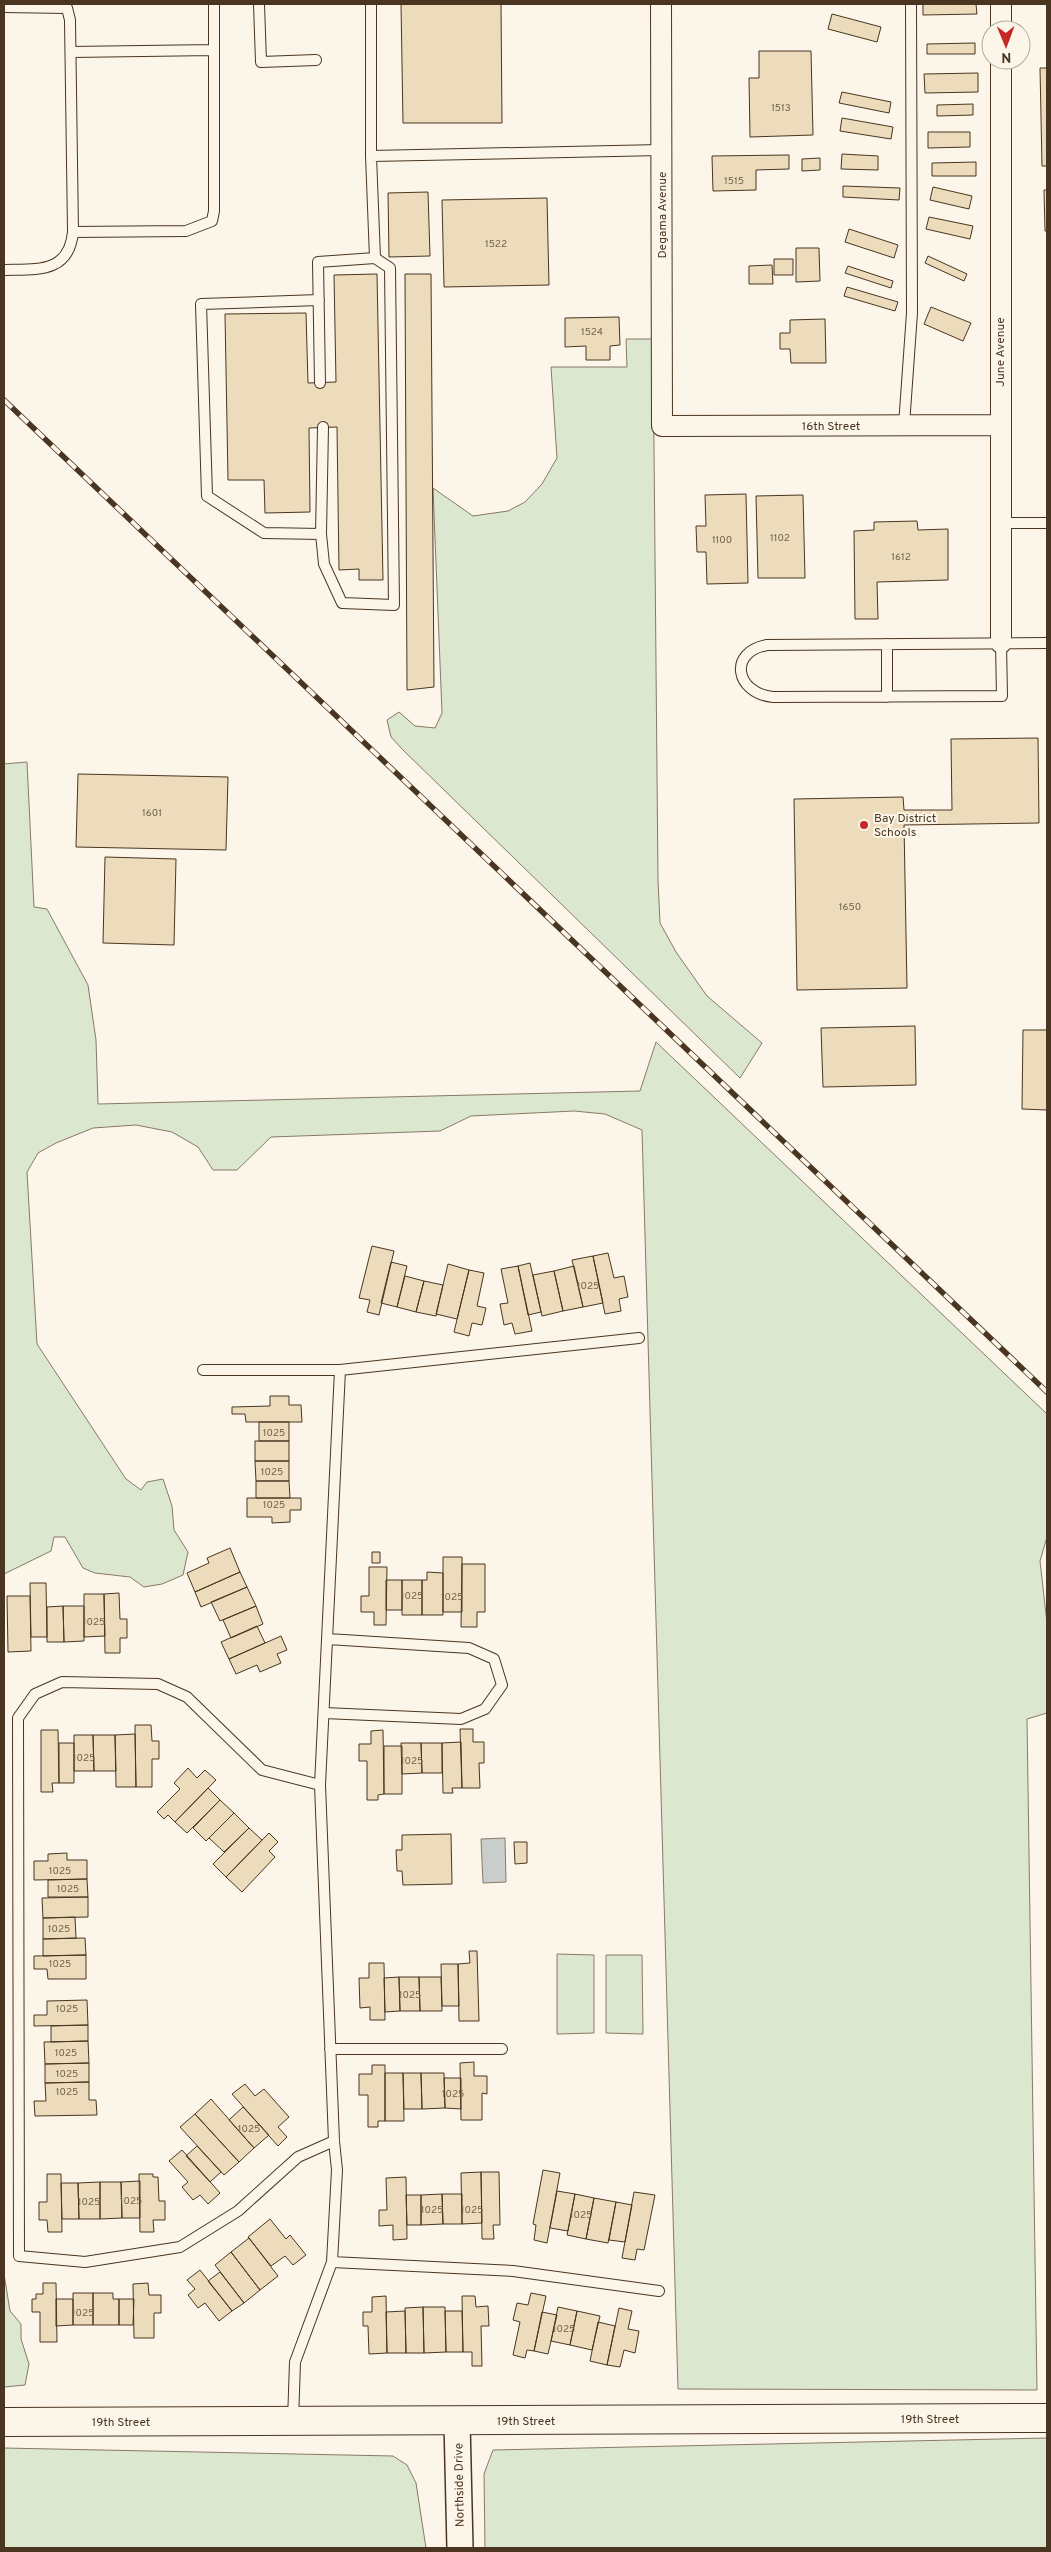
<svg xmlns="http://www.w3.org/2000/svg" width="1051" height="2552" font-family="Overpass,sans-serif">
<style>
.green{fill:#dce7d0;stroke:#887966}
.water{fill:#c9cecd;stroke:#887966}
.building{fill:#ecdcbc;stroke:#4a3520}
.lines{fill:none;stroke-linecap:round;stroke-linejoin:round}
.service-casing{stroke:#4a3520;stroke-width:12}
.minor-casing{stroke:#4a3520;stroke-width:22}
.tertiary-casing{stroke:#4a3520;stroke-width:28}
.secondary-casing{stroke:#4a3520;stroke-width:30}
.service{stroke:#fbf6e9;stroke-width:10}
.minor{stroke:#fbf6e9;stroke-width:20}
.tertiary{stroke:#fbf6e9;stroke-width:25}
.secondary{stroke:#fbf6e9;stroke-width:28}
.rail-casing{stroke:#4a3520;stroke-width:5.5}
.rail{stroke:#fbf6e9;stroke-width:4;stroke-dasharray:11;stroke-linecap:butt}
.poi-dot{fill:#c62828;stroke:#fbf6e9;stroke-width:2}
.labels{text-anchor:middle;stroke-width:4;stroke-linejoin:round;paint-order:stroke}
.number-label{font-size:10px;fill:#725f47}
.street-label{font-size:12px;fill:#4a3520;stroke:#fbf6e9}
.poi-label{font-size:12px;fill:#4a3520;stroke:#fbf6e9;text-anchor:start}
</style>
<rect width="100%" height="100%" fill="#fbf6e9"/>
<!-- green -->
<path class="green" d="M626,339H653L658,880L660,923L676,952L707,996L762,1043L740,1078L403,750L391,737L387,720L399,712L415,726L435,728L442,713L433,488L473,516L508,511L525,502L542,484L557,458L551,367H627Z
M27,762L34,907L47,909L88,985L96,1040L98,1104L640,1091L656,1042L1047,1414V1537L1040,1561L1047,1623V1713L1027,1719L1037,2390L678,2389L642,1130L605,1114L574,1111L471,1116L440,1131L271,1137L237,1170H213L198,1147L172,1132L136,1125L93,1128L56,1143L38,1153L27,1172L37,1344L126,1479L141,1490L147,1482L163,1479L172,1506L174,1530L188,1552L183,1575L162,1584L144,1587L130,1577L95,1573L83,1568L65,1537H54L51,1551L4,1574V764Z
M557,1954L594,1955V2033L557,2034Z
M606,1955H642L643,2034L606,2033Z
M4,2274L10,2311L21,2324V2339L29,2364L25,2385L4,2387Z
M1047,2438V2548H485L484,2474L493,2450Z
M4,2448L393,2456L407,2465L416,2483L426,2548H4Z"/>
<!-- water -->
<path class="water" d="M505,1838L506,1882L483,1883L481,1839Z"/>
<!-- building -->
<path class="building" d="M401,4H501L502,123H403Z
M923,4H976L977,14L923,15Z
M832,14L881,27L877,42L828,29Z
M975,43V54H927V44Z
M759,51H811L813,135L750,137L749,78H759Z
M1040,68H1047V166H1042Z
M978,73V92L925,93L924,74Z
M842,92L891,102L889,113L839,103Z
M973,104V115L937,116V105Z
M842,118L893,127L891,139L840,131Z
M928,132H970V147L928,148Z
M842,154L878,156V170L841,169Z
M789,155V169L756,170V190L713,191L712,156Z
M820,158V170L802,171V159Z
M976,162V176H932V163Z
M843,186L900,188L899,200L843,197Z
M933,187L972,196L969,209L930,200Z
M1044,190H1047V231H1045Z
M428,192L430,256L389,257L388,193Z
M547,198L549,285L444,287L442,200Z
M929,217L973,226L970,239L926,229Z
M849,229L898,245L894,258L845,242Z
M796,248H819L820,281L796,282Z
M928,256L967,274L964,281L925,263Z
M774,259H793V275H774Z
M772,265L773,284H749V266Z
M848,266L893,281L891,288L845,273Z
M377,274L383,580H359V569L339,570L337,427L309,428L310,512L265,513L264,480H228L225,314L306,313L308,383L336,382L334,275Z
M405,274H431L434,687L407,690Z
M847,287L898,302L895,311L844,296Z
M931,307L971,323L963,341L924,324Z
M619,317L620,345L610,346V360H586V346L565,347V318Z
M825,319L826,363H791L790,349H780V333H790V320Z
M746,494L748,583L707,584L706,552H697L696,526H706L705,495Z
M803,495L805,578H758L756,496Z
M917,521L918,530L948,529V580L877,582L878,619H855L854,531L874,530V522Z
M1038,738L1039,823L904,825L907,988L797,990L794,799L903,797L904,810H952L951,739Z
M78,774L228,777L226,850L76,847Z
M105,857L176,859L174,945L103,943Z
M915,1026L916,1085L823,1087L821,1028Z
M1023,1030H1047V1110L1022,1109Z
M372,1246L394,1251L379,1315L367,1312L370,1300L359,1298Z
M608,1253L614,1278L624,1276L628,1297L619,1299L621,1311L605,1314L593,1256Z
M593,1256L603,1303L583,1307L572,1260Z
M391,1262L407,1266L397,1307L381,1303Z
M530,1263L541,1312L528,1315L518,1266Z
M448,1264L469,1270L457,1319L436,1314Z
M518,1266L532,1331L515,1334L512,1323L504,1325L500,1304L508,1303L501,1269Z
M574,1266L583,1307L563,1311L554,1271Z
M469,1270L484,1273L477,1306L486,1308L482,1325L472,1323L469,1336L454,1332Z
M554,1271L563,1311L542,1316L533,1275Z
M405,1276L424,1281L416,1312L397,1307Z
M424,1281L443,1285L436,1316L416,1312Z
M270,1396H289V1405H301L302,1422H246L245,1414H232V1407L270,1406Z
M259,1422H289V1441H259Z
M255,1441H289V1461H255Z
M255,1461H289V1481H256Z
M256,1481H289L290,1498H256Z
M247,1498H301V1510H290V1522L272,1523V1517H247Z
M230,1548L240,1572L195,1592L187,1573L209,1563L207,1558Z
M372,1552H380V1563H372Z
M443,1557H462V1612H443Z
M462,1564H485V1612H477V1627H461Z
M369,1567H387L386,1625H374V1612H361V1596H369Z
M240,1572L247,1587L201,1607L195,1592Z
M427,1572L443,1573V1615H422V1580H427Z
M386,1580H402V1610H386Z
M402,1580H422V1615H402Z
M30,1583H46L47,1637H31Z
M247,1587L256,1606L220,1621L211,1602Z
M119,1593L120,1619H127V1638H120V1653H105L104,1594Z
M84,1594H104L105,1636L84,1637Z
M7,1596H30L31,1651L8,1652Z
M63,1606H84V1641L64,1642Z
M63,1606L64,1642H47V1607Z
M256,1606L263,1624L231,1638L223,1620Z
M257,1626L265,1643L229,1659L221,1642Z
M281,1636L287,1650L277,1654L281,1663L260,1672L257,1665L236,1674L229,1659Z
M135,1725H151L152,1741H159V1759H152V1787H136Z
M460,1729H473V1742H484V1763H479L480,1788H462Z
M41,1730H58L59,1783H52L53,1792H41Z
M383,1730L384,1794L378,1795V1800H367V1761H359V1744H371V1731Z
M135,1734L136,1787H116L115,1735Z
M74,1735H93L94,1771H74Z
M93,1735H115L116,1771H94Z
M461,1742L462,1788H452L453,1793H443L442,1743Z
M59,1743H74V1783H59Z
M401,1743H421L422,1773L402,1774Z
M421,1743H442V1773H422Z
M384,1746H402V1794H384Z
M188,1768L197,1778L205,1770L216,1780L175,1822L168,1815L164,1819L157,1812L180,1789L174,1783Z
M208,1788L220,1800L187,1833L175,1822Z
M220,1800L234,1813L206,1841L193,1828Z
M234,1813L249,1828L224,1852L209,1838Z
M249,1828L262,1840L226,1877L213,1864Z
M269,1833L278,1842L269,1851L275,1857L242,1892L226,1877Z
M451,1834L452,1884L403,1885L402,1871H397L396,1850H402V1835Z
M514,1842H527V1863L515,1864Z
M67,1853V1860H87V1879L34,1880V1861H48V1854Z
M87,1879L88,1897H48V1880Z
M88,1897V1917L43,1918L42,1898Z
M75,1917L76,1938L43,1939V1918Z
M85,1938L86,1955L43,1956V1939Z
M469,1951H477L479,2021H459L458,1964L470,1963Z
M86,1955V1979H48L47,1969H34V1956Z
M369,1963H384L385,2020H370V2007L360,2008L359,1978H369Z
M441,1964H458L459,2006H442Z
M399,1977L400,2011L385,2012L384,1978Z
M399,1977H419L420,2011H400Z
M419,1977H441L442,2011H420Z
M87,2000L88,2025L34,2026V2015H47V2001Z
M88,2025V2041L51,2042V2026Z
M88,2041L89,2063L45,2064L44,2042Z
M474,2062V2076H487V2094L482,2093V2120H461L460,2063Z
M89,2063V2082L45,2083V2064Z
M372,2065H385V2121H378V2127H368V2095H359V2074H372Z
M385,2073H403L404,2121H385Z
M403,2073H421L422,2109H404Z
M421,2073H444L445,2108L422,2109Z
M444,2078H461V2109L445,2108Z
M89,2082V2100H96L97,2115L35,2116L34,2101H46L45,2083Z
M245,2084L255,2096L264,2089L289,2117L278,2127L287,2137L278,2146L232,2094Z
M211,2099L254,2148L239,2162L195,2114Z
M243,2107L269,2135L254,2148L229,2120Z
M195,2114L239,2162L224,2175L180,2127Z
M197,2146L221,2172L210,2182L186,2156Z
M182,2150L220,2193L208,2204L200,2195L193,2200L182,2187L188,2182L169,2161Z
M543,2170L560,2173L547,2243L534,2240L536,2225L533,2224Z
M481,2172H499L500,2225H493L494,2239H482Z
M481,2172L482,2223L462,2224L461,2173Z
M47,2174H61L62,2232H48L47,2220H39V2202H47Z
M139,2174H153V2177H158L159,2201H165V2220H153L154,2232H140Z
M406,2177L407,2239L393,2240V2225L379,2226V2210H387L386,2178Z
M140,2181V2218H122L121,2182Z
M100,2182V2219H79L78,2183Z
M100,2182H121L122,2218L100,2219Z
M61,2183H78L79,2219H62Z
M557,2191L575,2194L568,2231L550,2228Z
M634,2192L655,2195L644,2250L637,2249L635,2260L622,2258Z
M442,2194L443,2224L421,2225V2195Z
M442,2194H462V2224H443Z
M575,2194L594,2198L586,2239L567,2235Z
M406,2195H421V2225H407Z
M594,2198L616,2202L608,2243L586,2239Z
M616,2202L632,2205L625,2242L609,2240Z
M270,2219L286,2239L290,2235L306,2255L293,2265L285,2256L271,2266L248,2237Z
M249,2238L278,2276L260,2290L231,2252Z
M231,2252L260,2290L244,2303L215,2265Z
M200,2270L232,2311L219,2321L205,2303L198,2308L188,2295L195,2289L187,2280Z
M220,2272L244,2303L232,2311L208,2281Z
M43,2283H56L57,2342H40V2312H32V2299H36V2294H43Z
M148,2283L149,2295H161V2313H154V2338H134L133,2284Z
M73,2293H93V2325H73Z
M93,2293H113V2299H119V2325H93Z
M531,2293L546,2296L534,2351L527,2350L525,2358L513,2355L520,2322L513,2320L517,2303L528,2305Z
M386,2296L387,2353L369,2354L368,2326H363V2312H372V2297Z
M462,2296H475L476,2307L488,2306L489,2326H481L482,2366H472V2352H463Z
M56,2299H73V2325L56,2326Z
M119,2299H134L133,2325H119Z
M423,2307L424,2353H406L405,2308Z
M423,2307H445L446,2352L424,2353Z
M558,2307L577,2311L570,2345L551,2341Z
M619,2308L632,2311L628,2329L639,2331L635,2353L624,2350L620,2367L607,2365Z
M405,2311L406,2353H387L386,2312Z
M445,2311H462L463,2352H446Z
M577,2311L600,2316L592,2350L570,2345Z
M542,2312L557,2315L548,2354L534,2351Z
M598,2322L615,2326L607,2365L590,2361Z"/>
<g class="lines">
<!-- service casing -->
<g class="service-casing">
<path id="service" d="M259,4L261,62L316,60
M371,4V156L661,150
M4,7L67,8L70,20L73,232C69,274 36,269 4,270
M71,52L214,50
M73,232L186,231L212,221L214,211V4
M319,300L201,304L207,496L264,533L321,534
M320,383L318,262L375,258
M904,425L912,313L911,4
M323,427L321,534L324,564L342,603L394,605L390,268L375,258L371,156
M1001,523H1047
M1001,643L1002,696L773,697C735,693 728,652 767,645L1047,643
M887,644V697
M203,1370H340L639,1338
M324,1713L461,1719L485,1709L502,1685L494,1659L469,1648L328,1639
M320,1785L262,1770L187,1697L158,1684L62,1682L35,1694L18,1718L19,2256L85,2262L180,2247L238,2211L298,2157L334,2141
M330,2049H502
M332,2262L513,2271L659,2291
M293,2421L295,2362L332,2262L337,2170L334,2141L320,1785L340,1370"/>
</g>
<!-- minor casing -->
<g class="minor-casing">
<path id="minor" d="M661,4L662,426L1000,425
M1001,30V4
M1001,60V643"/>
</g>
<!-- tertiary casing -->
<g class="tertiary-casing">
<path id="tertiary" d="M457,2422L460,2548"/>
</g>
<!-- secondary casing -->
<g class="secondary-casing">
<path id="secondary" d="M4,2422L1047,2418"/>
</g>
<!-- service -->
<use href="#service" class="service"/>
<!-- minor -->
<use href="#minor" class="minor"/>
<!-- tertiary -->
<use href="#tertiary" class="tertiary"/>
<!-- secondary -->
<use href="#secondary" class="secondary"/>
<!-- rail casing -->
<g class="rail-casing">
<path id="rail" d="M4,400L1047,1392"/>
</g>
<!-- rail -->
<use href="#rail" class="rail"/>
</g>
<!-- markers -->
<circle class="poi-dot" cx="864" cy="825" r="5"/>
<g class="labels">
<!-- number labels -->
<g class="number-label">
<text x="781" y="111">1513</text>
<text x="734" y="184">1515</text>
<text x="496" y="247">1522</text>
<text x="592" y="335">1524</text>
<text x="780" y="541">1102</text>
<text x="722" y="543">1100</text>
<text x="901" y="560">1612</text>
<text x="152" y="816">1601</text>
<text x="850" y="910">1650</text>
<text x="588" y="1289">1025</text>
<text x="274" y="1436">1025</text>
<text x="272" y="1475">1025</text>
<text x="274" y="1508">1025</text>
<text x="412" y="1599">1025</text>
<text x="452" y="1600">1025</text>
<text x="94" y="1625">1025</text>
<text x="84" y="1761">1025</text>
<text x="412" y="1764">1025</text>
<text x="60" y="1874">1025</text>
<text x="68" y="1892">1025</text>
<text x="59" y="1932">1025</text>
<text x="60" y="1967">1025</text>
<text x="410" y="1998">1025</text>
<text x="67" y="2012">1025</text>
<text x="66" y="2056">1025</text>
<text x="67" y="2077">1025</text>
<text x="67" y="2095">1025</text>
<text x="453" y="2097">1025</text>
<text x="249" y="2132">1025</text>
<text x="131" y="2204">1025</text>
<text x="89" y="2205">1025</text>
<text x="432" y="2213">1025</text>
<text x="472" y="2213">1025</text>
<text x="581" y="2218">1025</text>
<text x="83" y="2316">1025</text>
<text x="564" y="2332">1025</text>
</g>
<!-- street labels -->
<g class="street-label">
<text transform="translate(662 215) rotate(-90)" y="4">Degama Avenue</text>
<text transform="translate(1000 352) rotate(-90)" y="4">June Avenue</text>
<text x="831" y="430">16th Street</text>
<text x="930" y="2423">19th Street</text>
<text x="526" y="2425">19th Street</text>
<text x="121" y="2426">19th Street</text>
<text transform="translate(459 2485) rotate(-91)" y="4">Northside Drive</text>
</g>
<!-- poi labels -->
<g class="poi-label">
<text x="874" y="822">Bay District<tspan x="874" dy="14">Schools</tspan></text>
</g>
</g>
<!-- border -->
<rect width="1051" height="2552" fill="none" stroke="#4a3520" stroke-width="10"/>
<!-- north arrow -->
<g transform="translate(1006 45) rotate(179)"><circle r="24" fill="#fbf6e9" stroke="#b4a999"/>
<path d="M0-4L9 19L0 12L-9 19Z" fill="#c62828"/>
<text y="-8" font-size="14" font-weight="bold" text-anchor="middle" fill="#4a3520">N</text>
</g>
</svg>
